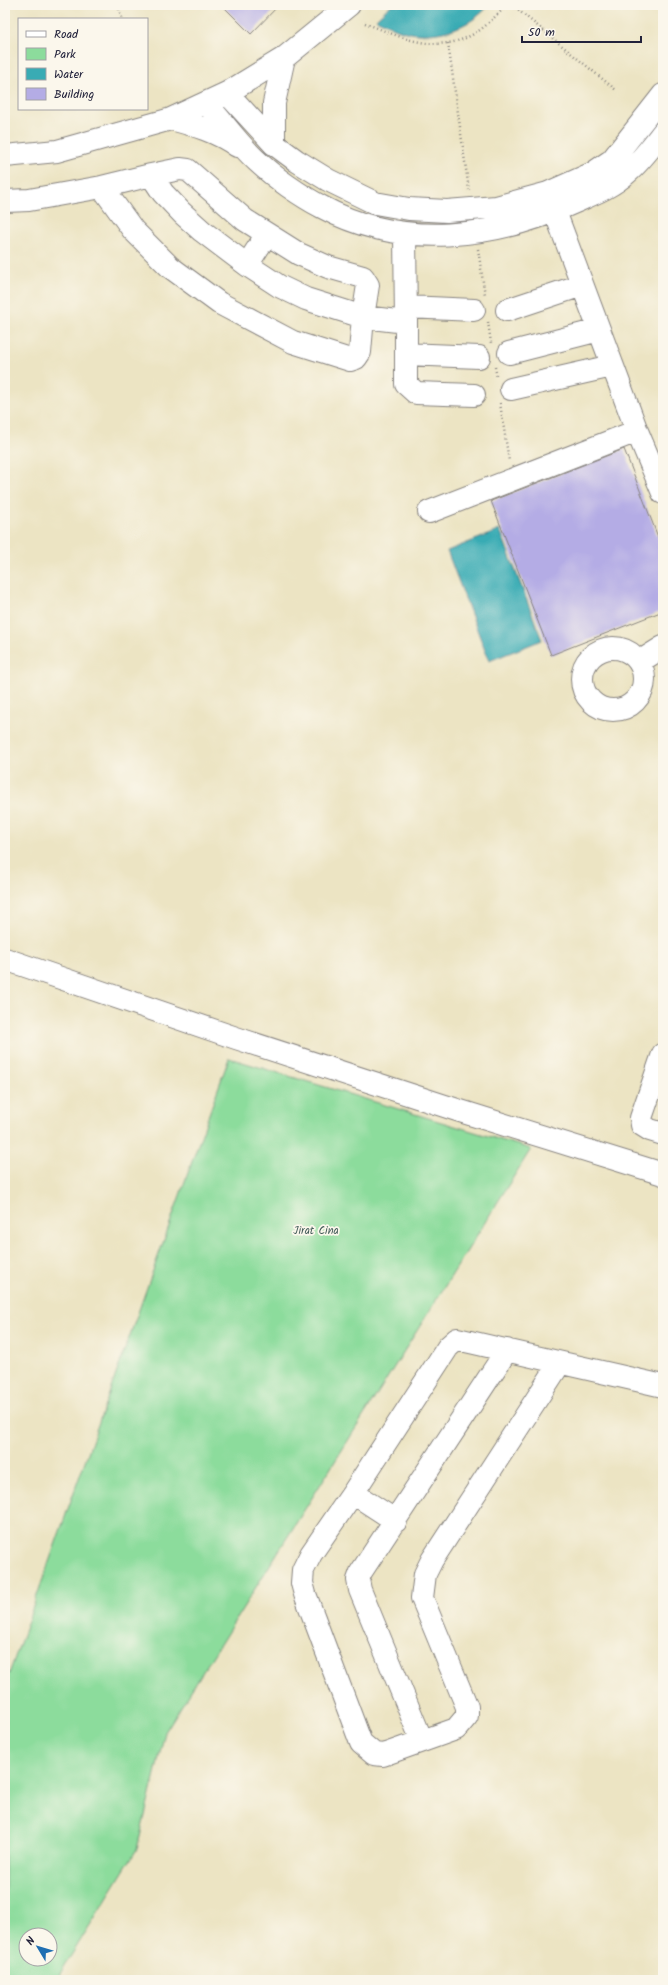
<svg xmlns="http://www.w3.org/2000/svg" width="668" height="1985" font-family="Kalam,sans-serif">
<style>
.green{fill:#8cdc9c;stroke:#577f6c;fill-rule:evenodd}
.water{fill:#39abb4;stroke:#2e6678}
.building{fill:#b4ace5}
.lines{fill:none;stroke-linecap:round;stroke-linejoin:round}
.minor-casing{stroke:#87837f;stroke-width:24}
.path{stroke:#87837f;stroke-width:2.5;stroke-dasharray:1 3;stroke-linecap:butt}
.minor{stroke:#fff;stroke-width:22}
.labels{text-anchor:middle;stroke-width:3.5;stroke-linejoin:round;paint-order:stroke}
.park-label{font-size:11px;fill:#425a58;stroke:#fbf7ec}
</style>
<rect width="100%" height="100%" fill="#fbf7ec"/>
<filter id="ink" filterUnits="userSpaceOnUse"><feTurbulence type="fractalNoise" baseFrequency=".025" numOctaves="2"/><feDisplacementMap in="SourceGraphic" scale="8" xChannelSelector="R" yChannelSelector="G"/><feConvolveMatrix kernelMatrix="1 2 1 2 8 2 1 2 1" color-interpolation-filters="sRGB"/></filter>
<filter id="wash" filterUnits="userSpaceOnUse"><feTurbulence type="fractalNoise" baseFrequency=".012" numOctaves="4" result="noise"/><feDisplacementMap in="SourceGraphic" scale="16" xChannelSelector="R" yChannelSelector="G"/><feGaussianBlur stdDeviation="0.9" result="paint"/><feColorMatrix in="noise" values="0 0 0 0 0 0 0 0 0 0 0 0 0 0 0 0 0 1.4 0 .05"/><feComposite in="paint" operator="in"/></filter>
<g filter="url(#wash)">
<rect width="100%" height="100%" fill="#ece4c3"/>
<!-- green -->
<path class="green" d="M229,1058L531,1149L165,1732L137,1849L56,1980H5V1674H9ZM26,1935H50V1959H26Z"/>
<!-- water -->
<path class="water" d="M391,5H489C470,29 431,40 402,31C393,28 385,23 376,19Z
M500,530L542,640L489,661L447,551Z"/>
<g id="blocks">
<!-- building -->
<path class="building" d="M222,5H279L251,34Z
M624,449L663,550V611L551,655L491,501Z"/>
</g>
</g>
<g filter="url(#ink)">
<use href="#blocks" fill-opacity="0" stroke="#87837f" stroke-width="1"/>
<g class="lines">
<!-- minor casing -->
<g class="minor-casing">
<path id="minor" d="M227,93L274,144L297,161L328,180L375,203L409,209L447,211L496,207L548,193L593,173L612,160L663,95
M206,103C223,122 239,145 258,162C275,178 301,196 322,207C401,250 495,239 575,202C593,194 612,187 627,173C641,161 652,146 663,132
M171,119C194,125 218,132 237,146
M274,144V103L284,58
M5,156L57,151L171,119L227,93L284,58L349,5
M102,187L151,175L163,193L182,213L202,231L247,265L279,286L306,299L363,317L406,322L405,234
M550,198L637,431L663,493
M5,201L29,200L102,187L133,230L170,267L219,303L293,342L350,360L356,358L360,352L363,317L368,285L363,277L328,267L299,254L245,220L188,170L180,169L151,175
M247,265L267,234
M407,307L474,310
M507,310L582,285
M406,322V384L416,393L474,395
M509,353L599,330
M406,354L479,357
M511,389L612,366
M429,512L637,431
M582 679a31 31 0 1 1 62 0a31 31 0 1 1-62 0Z
M639,662L663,647
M5,959L236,1038L457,1110L663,1174
M663,1054L641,1118L642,1125L650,1130L663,1134
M560,1363L432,1560L425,1574L422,1598L467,1707V1716L456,1729L383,1755L374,1754L361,1743L305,1594L302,1583L303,1570L311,1554L353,1493L448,1347L457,1339L663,1386
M353,1493L396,1521
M422,1741L360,1590L358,1580L361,1572L507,1350"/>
</g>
<!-- path -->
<path class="path" d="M118,5L122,19
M512,5L616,90
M365,23C402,38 439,56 477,32C488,25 498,13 508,5
M448,43L469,190
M478,249L485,295
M488,322L491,343
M495,367L497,378
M500,403L509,461"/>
<!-- minor -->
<use href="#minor" class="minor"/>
</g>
</g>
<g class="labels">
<!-- park labels -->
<g class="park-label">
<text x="316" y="1234">Jirat Cina</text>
</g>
</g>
<!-- margin -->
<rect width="668" height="1985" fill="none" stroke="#fbf7ec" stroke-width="20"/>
<!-- legend -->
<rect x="18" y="18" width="130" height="92" fill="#fbf7ec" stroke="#a4a2a5"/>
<rect x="26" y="31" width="20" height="6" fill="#ffffff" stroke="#a4a2a5"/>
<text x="54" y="38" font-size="12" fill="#22223b">Road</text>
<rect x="26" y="48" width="20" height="12" fill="#8cdc9c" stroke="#a4a2a5"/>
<text x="54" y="58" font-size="12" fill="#22223b">Park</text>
<rect x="26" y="68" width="20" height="12" fill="#39abb4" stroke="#a4a2a5"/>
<text x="54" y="78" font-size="12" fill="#22223b">Water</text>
<rect x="26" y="88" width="20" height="12" fill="#b4ace5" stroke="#a4a2a5"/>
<text x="54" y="98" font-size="12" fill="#22223b">Building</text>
<!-- north arrow -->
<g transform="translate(38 1947) rotate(308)"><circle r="19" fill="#fbf7ec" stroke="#a4a2a5"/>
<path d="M0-3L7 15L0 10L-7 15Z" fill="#1f6fb2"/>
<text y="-6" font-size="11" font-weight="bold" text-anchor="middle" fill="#22223b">N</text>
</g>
<!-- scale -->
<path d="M522 36v6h119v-6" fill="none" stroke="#22223b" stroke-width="2"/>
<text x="528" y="36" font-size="12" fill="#22223b" stroke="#fbf7ec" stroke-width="3" paint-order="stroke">50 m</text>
</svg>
